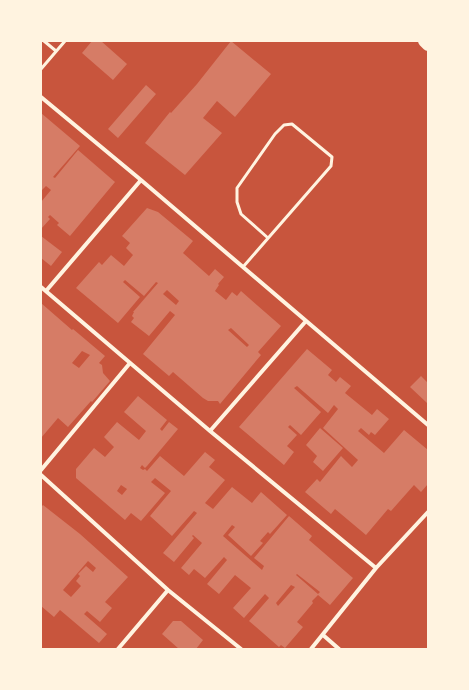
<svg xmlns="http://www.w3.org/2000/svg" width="469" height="690" font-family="'Nunito Sans',sans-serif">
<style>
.building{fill:#d67c66;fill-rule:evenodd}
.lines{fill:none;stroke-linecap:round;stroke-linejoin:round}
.service{stroke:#fff3e0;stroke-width:3}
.minor{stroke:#fff3e0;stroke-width:4}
.motorway{stroke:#fff3e0;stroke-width:12}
</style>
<rect width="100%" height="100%" fill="#c8553d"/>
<!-- building -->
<path class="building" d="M92,41H101L127,64L113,80L82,53Z
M231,41L271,74L235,117L217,101L203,118L222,133L185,175L145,143L170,112L171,113L197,84Z
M146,85L156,94L118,138L108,129Z
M41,113L80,146L53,177L55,178L78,150L115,182L70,236L57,225L59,223L50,215L48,217L50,219L41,229V202L51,190L46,186L41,191Z
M147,208L158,212L193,241L183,253L209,276L215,269L224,277L218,284L219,285L215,291L226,300L232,292L237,296L241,291L281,326L258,352L261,355L220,404L218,401H208L203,398L173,372L169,376L143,354L175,315L170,311L149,336L131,322L134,318L132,316L134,312H133L158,283L156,282L144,296L125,280L123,282L140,297L118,323L76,288L99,262L102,265L111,255L124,266L133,255L126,248L130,243L122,236ZM167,290L179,301L176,305L163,294ZM231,328L249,345L247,347L228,330Z
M41,236L62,252L51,266L41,258Z
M41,303L72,330L73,329L105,356L99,363L102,365L103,373L110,381L92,402L91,401L68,427L58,418L41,438ZM82,351L90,355L79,368L72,363Z
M307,349L332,370L328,375L336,382L340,377L351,386L345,393L372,415L377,409L389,419L375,435L371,432L369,435L361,428L358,431L384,453L404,430L428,450V484L421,492L414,485L391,511L388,509L366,535L335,509L331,514L305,492L317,479L320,482L341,456L352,467L358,460L323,428L338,409L334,405L328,413L297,386L294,388L321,412L301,435L290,425L288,427L297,435L287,446L294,452L284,465L239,427Z
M421,376L428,383L427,403L410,387Z
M138,396L167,420L160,429L162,431L169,422L178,429L147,466L145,468L142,465L140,468L143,470L145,469L147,471L160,456L184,476L205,452L215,460L209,467L225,480L205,503L213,509L232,487L252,503L261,492L287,515L270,534L268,532L260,541L263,543L251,556L228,535L235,527L232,525L223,536L262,570L264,566L254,558L289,516L312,536L309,540L353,578L330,605L318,595L312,601L313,603L297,622L303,627L285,648L281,645L279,647L249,621L269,598L265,594L244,618L233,608L251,588L235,575L219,594L207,584L227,560L224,557L205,578L194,569L189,575L181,568L202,543L193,535L192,536L194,538L174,562L163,553L197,513L194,511L172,536L150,516L171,491L155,478L151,482L165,493L141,521L131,513L125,520L76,478V469L94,448L105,457L114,447L104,437L117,422L139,440L146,431L124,412ZM121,485L127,489L122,495L117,491ZM297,574L320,592L318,594L296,575ZM291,585L295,587L278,606L276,603Z
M320,428L343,448L323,471L313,462L317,456L306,445Z
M43,505L80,534L128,577L105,602L112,608L100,622L87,611L84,614L107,634L99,643L60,610L54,617L41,606V507ZM88,561L96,568L93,572L86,566L78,574L80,576L76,581L81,586L71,597L63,590Z
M173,621H181L203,640L196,649H179L162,634Z"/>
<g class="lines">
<!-- service -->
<path class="service" d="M44,41L56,51
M41,69L65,41
M243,267L331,166L332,157L292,124L284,125L275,134L237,188V202L241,214L268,238"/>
<!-- minor -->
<path class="minor" d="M41,97L141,180L428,425
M41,287L210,431L376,568
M46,291L141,180
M210,431L306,321
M41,470L130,363
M41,475L168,590L241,649
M323,635L339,649
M118,649L168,590
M311,649L376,568L428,512"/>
<!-- motorway -->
<path class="motorway" d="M424,41L428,45"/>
</g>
<!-- border -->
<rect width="469" height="690" fill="none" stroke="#fff3e0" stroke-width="84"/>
</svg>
